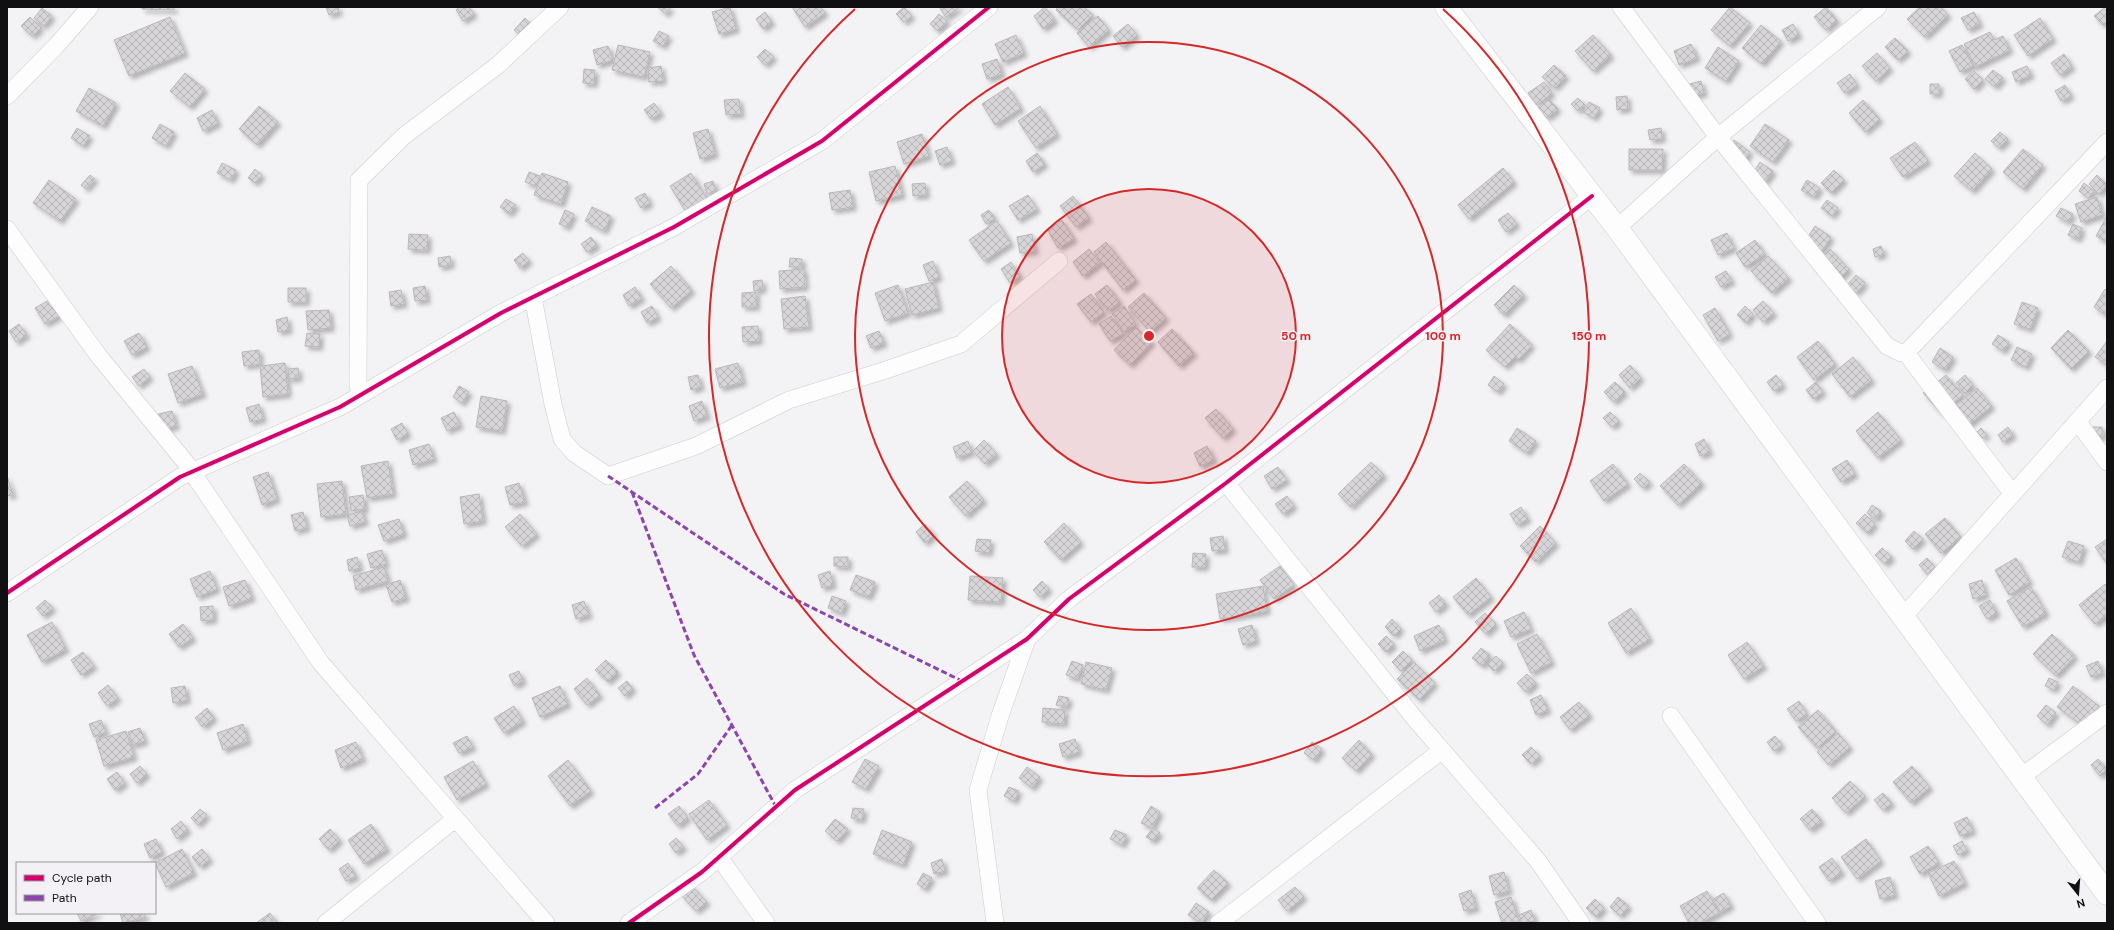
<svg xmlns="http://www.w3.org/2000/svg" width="2114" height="930" font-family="'DM Sans',sans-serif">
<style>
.building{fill:url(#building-cross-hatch);stroke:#b9b8b8;filter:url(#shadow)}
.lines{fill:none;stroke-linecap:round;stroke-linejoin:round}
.minor-casing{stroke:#ccccce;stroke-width:18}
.tertiary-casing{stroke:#ccccce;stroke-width:23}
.minor{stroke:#fdfdfe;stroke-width:17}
.tertiary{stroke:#fdfdfe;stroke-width:22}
.quiet{stroke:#8e44ad;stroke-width:3;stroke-dasharray:6 3;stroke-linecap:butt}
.cycleway-casing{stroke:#f3f1f6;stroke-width:6}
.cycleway{stroke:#d6006c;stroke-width:4}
.ring{fill:none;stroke:#d62828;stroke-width:2}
.centre{fill:#d62828;stroke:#f3f1f6;stroke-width:2}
.ring-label{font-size:12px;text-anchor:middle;font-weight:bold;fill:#d62828;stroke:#f3f1f6;stroke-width:3;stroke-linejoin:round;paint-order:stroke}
</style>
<defs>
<pattern id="building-cross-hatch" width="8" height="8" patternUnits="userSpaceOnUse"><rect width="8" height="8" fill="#d7d5d7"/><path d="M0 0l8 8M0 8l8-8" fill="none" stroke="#b8b6b8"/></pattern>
<filter id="shadow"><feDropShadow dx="3.5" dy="3.5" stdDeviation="2" flood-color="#0004"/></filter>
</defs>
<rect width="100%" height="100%" fill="#f3f2f5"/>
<!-- building -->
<path class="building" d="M142,7H174V10L142,9Z
M326,7H338L339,12L329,15Z
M460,7H469L474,14L463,21L456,10Z
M657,7H671L666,14Z
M730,7L736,29L719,34L712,12Z
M792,7H821L825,13L805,27Z
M904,7L912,16L904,22L896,14Z
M939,7H960L946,17Z
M1045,7L1055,20L1043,29L1034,16Z
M1058,7H1084L1093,15L1078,30L1056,10Z
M1730,7L1750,23L1730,46L1711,30Z
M1826,7L1837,20L1826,30L1814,17Z
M1920,7H1941L1948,15L1925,37L1907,19Z
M42,8L52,16L44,26L34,18Z
M2104,8L2107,12V21L2103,25L2094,16Z
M765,12L772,22L763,29L756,19Z
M1974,12L1980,24L1968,30L1961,18Z
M939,14L947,21L938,31L930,24Z
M1098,16L1109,30L1089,47L1077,33Z
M30,17L41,28L32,36L21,26Z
M170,17L185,53L129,76L114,40Z
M525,18L533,26L522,37L514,30Z
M2040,18L2053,39L2028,56L2014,35Z
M1128,24L1137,35L1122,47L1113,36Z
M1793,24L1799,35L1788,41L1782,30Z
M1761,25L1781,41L1762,64L1742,48Z
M659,31L669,36L663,46L653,41Z
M1990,32L1994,40L2003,36L2010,50L1975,67L1964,44Z
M1016,35L1024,53L1003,62L995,44Z
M1593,35L1611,55L1593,71L1575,51Z
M1895,38L1908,51L1898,60L1885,47Z
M1691,44L1697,58L1679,65L1674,51Z
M618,45L650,52L644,77L612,70Z
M1962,45L1973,66L1960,72L1949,51Z
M608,46L613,60L597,65L593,50Z
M1718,47L1739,61L1726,81L1705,68Z
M765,49L774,57L765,65L757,57Z
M1877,53L1890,68L1876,81L1862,66Z
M2064,54L2072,67L2060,75L2051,63Z
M997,59L1002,74L987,79L982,64Z
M1554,65L1566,76L1555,88L1542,77Z
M661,66L663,81L649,82L648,68Z
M2027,66L2031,75L2016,82L2012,72Z
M584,69L595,70L594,84L583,83Z
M1993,70L2003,78L1995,87L1985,79Z
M1974,71L1983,80L1974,89L1965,79Z
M185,73L205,89L190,107L170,91Z
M1850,74L1857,85L1845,93L1837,83Z
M1701,81L1704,93L1689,97L1686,85Z
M1544,82L1552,93L1537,105L1528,93Z
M1930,84H1939V94H1930Z
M2065,85L2071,96L2061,101L2055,91Z
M1008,87L1021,108L995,125L982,104Z
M89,88L116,103L103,126L76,111Z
M1627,96L1628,109L1617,110L1616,97Z
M1578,98L1585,105L1578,111L1571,104Z
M739,99L741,114L726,115L724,100Z
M1548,99L1558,109L1547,118L1537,108Z
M1863,100L1880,119L1865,132L1849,113Z
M1589,102L1600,108L1594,118L1583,112Z
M654,103L661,113L651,119L644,110Z
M259,106L278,122L257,145L239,129Z
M1040,106L1057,134L1036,148L1018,121Z
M212,110L218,123L203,131L197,118Z
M160,124L174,132L166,146L152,138Z
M1765,124L1789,140L1773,162L1750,146Z
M77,128L90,136L83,146L71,138Z
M1661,128L1662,139L1650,140L1648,130Z
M708,129L715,154L700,159L693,133Z
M2000,132L2008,139L1999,148L1991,141Z
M922,134L929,156L904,164L897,142Z
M1734,140L1750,152L1741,165L1724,153Z
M1915,142L1928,161L1903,177L1890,158Z
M947,147L952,161L940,165L935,151Z
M1629,149H1663L1662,170H1629Z
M2023,149L2043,165L2023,189L2003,172Z
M1037,153L1045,164L1033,172L1026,161Z
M1975,153L1992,169L1972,191L1954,176Z
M1760,162L1773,171L1765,182L1753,173Z
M222,163L236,170L231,180L217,173Z
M895,166L902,195L876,201L869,172Z
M1503,168L1514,182L1469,219L1458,205Z
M255,169L262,175L255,183L248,178Z
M1834,170L1844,180L1831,193L1821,183Z
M529,172L540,176L536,186L525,182Z
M542,173L568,182L561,204L534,195Z
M691,173L707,199L686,212L670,186Z
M90,175L95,179L86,189L81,185Z
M2097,175L2107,185L2099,194L2089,184Z
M49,180L76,199L60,221L33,203Z
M1807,180L1820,188L1814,197L1801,190Z
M713,181L716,191L707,194L704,184Z
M925,183L926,195L913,196L912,184Z
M2084,183L2094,191L2088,198L2079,191Z
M850,190L853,207L832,210L829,193Z
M645,193L650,203L641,208L635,198Z
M1028,195L1037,209L1018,220L1009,206Z
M1073,196L1089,218L1076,227L1060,206Z
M2097,197L2102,215L2081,222L2075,204Z
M506,199L516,205L509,214L500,207Z
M1827,200L1838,208L1832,216L1821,208Z
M592,207L611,216L604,231L585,221Z
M2061,208L2073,214L2068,222L2056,216Z
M565,210L574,214L567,227L559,224Z
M989,210L995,218L986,224L981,215Z
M1508,213L1517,224L1506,232L1498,220Z
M2107,216V242L2096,236Z
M1062,220L1074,239L1058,248L1047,229Z
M997,221L1011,243L984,261L969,240Z
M2073,224L2082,228L2078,239L2068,235Z
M1815,226L1831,237L1818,257L1802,246Z
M1727,233L1734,248L1718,255L1711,240Z
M409,234L428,235L427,250L408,249Z
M1032,234L1035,251L1020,253L1017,237Z
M591,237L597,245L587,252L581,244Z
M1755,240L1765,254L1745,267L1736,253Z
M1106,242L1136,280L1123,290L1094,252Z
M1881,246L1884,254L1875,257L1873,249Z
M1089,249L1100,263L1083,276L1073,262Z
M1830,249L1849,269L1833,285L1813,265Z
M523,253L529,261L520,268L514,260Z
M450,256L451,265L439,267L438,258Z
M1768,256L1789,278L1772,293L1751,271Z
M790,258L802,259V267H789Z
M933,261L939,277L929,281L923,265Z
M1011,262L1020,276L1010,283L1001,269Z
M671,266L692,290L671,308L650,284Z
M804,269L805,287L780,289L779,271Z
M1726,271L1732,281L1721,287L1715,277Z
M1856,275L1865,283L1856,293L1847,285Z
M762,280L763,289L754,291L753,281Z
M933,282L939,308L912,315L905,289Z
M898,285L908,313L885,321L875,293Z
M1107,285L1120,302L1108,311L1095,294Z
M1514,285L1524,295L1504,315L1494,305Z
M425,286L427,300L415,301L413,288Z
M635,287L642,298L629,306L623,295Z
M288,288H306V302H288Z
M2105,289L2107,291V316L2094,307Z
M401,290L404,304L391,306L389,292Z
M756,292V307H742V293Z
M1144,293L1166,318L1150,332L1128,307Z
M1091,294L1104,312L1091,322L1077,304Z
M805,296L809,327L784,329L781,299Z
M49,300L59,316L45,324L35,308Z
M1763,301L1774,313L1763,322L1753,310Z
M2022,302L2038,308L2030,329L2014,324Z
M652,306L658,317L647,323L641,312Z
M1124,306L1136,324L1124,332L1112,314Z
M1745,306L1753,314L1746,323L1737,315Z
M1715,308L1730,334L1718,341L1703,315Z
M329,310L331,328L308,330L306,311Z
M1111,316L1123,334L1110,341L1099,324Z
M287,317L289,330L278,332L276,320Z
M19,324L27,335L16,342L9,331Z
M1510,324L1532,345L1518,360L1515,357L1505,367L1486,350Z
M758,326L759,341L743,342L742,327Z
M1136,327L1152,342L1130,365L1114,350Z
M1172,329L1194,353L1179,366L1158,342Z
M2068,330L2089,351L2071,369L2051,348Z
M879,331L884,343L871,348L866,336Z
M139,333L147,347L132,355L124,341Z
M307,333L320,334L319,347L305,346Z
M1998,335L2009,342L2003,351L1992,344Z
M1818,341L1835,364L1814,380L1797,357Z
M2107,341V365L2095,357Z
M2017,347L2032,354L2026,367L2011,360Z
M1940,348L1953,357L1945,370L1932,362Z
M259,350L260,364L244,366L242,352Z
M1853,357L1872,380L1850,397L1832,374Z
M285,363L288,394L263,397L260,366Z
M738,363L743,382L720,388L715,369Z
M1630,365L1641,378L1630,388L1619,375Z
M192,366L203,394L178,403L168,374Z
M298,368L299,378L289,379L288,369Z
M144,369L150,377L139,386L132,377Z
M698,375L701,387L691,390L688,377Z
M1776,375L1783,385L1774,391L1767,382Z
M1946,375L1963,395L1941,413L1923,393Z
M1965,375L1973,385L1965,393L1956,383Z
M1494,376L1504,384L1498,392L1488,385Z
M1615,382L1625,392L1614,402L1604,392Z
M1816,382L1823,392L1813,399L1806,390Z
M459,386L469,392L462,403L453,397Z
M1977,388L1992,406L1968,425L1954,407Z
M481,396L507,401L502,431L476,427Z
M702,401L707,416L694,421L689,406Z
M259,404L263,419L250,422L246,408Z
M1216,409L1233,429L1223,438L1205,418Z
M172,411L176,426L162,430L158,414Z
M454,412L460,425L447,431L441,418Z
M1610,412L1619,421L1612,427L1603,418Z
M1878,412L1901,440L1878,458L1856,431Z
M402,423L408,434L397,440L391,429Z
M2008,427L2013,435L2003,442L1998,435Z
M2093,427H2102L2103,437H2092Z
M1517,428L1536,441L1527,453L1509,441Z
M1981,428L1987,435L1983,438L1977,432Z
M1704,439L1710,452L1700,456L1695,444Z
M984,440L997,454L985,464L973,451Z
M968,441L972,452L957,458L953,447Z
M429,444L434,459L413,465L409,450Z
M1207,446L1214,460L1200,466L1194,453Z
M1847,460L1855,474L1841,482L1832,469Z
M388,461L393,494L367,498L361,466Z
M1371,462L1384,475L1351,507L1338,494Z
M1613,464L1628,484L1604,501L1590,481Z
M1684,464L1702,483L1678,505L1660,486Z
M1278,467L1287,480L1272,489L1264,476Z
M268,472L277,499L262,505L253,477Z
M1640,473L1650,482L1643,488L1634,479Z
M7,476L13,495L7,496Z
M342,481L346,514L321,517L317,484Z
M967,481L984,500L966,516L949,497Z
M519,483L525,502L510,505L505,487Z
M479,494L483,521L464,524L460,497Z
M363,495L365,509L351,511L349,497Z
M1287,496L1294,506L1283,514L1275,504Z
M1872,505L1881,511L1876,519L1867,513Z
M1521,507L1528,519L1517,525L1510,514Z
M362,511L365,522L350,526L347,515Z
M303,512L307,528L295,531L291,515Z
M520,514L537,534L522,546L505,527Z
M1865,514L1875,524L1867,533L1856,523Z
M1945,518L1961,537L1941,553L1925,534Z
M399,519L404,534L384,541L378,525Z
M1064,523L1081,542L1061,560L1044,542Z
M925,524L934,535L925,543L916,532Z
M1540,526L1556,543L1536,562L1520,546Z
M1914,531L1923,539L1913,549L1905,541Z
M1223,536L1225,550L1212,551L1210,538Z
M977,539L991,540L989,553L975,551Z
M2107,539V564L2095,547Z
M2068,541L2084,546L2079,562L2062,557Z
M1882,548L1892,557L1885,564L1875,555Z
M382,550L386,564L371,568L367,554Z
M1193,553L1206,554L1205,567H1192Z
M357,557L360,568L349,571L347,560Z
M834,557H848V567L834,566Z
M1927,558L1935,567L1927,574L1919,565Z
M2016,558L2030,582L2009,595L1995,570Z
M1280,566L1294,585L1274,599L1260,580Z
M384,567L388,581L356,590L353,576Z
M210,571L217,589L197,597L190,579Z
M830,571L833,585L822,588L818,575Z
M856,575L875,582L869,597L850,590Z
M970,576L1003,578L1001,602L968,600Z
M1476,578L1491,597L1468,615L1453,597Z
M245,580L252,598L229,606L223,587Z
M400,580L406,598L392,602L386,585Z
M1982,580L1986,595L1973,599L1969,584Z
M1042,581L1049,589L1040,597L1033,590Z
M2105,584L2107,587V615L2095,624L2079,605Z
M1263,586L1267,611L1220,619L1216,594Z
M2031,587L2046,613L2023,627L2007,601Z
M1439,595L1446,604L1436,612L1429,603Z
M832,596L846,601L842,613L828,608Z
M45,600L53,608L43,616L36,608Z
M1990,600L1997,613L1987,619L1979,606Z
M584,601L589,615L576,619L572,605Z
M213,606V620L201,621L200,607Z
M1631,608L1650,639L1626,653L1608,623Z
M1524,612L1531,629L1511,637L1504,621Z
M1485,613L1496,624L1486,634L1475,622Z
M1392,619L1401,629L1394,636L1385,627Z
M52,622L66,649L42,662L27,635Z
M183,624L193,638L179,647L169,634Z
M1252,625L1256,641L1243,645L1238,629Z
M1439,625L1445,640L1420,651L1414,636Z
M1537,634L1552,662L1531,673L1517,644Z
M2052,634L2075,656L2056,676L2033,654Z
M1386,636L1394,644L1386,652L1378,644Z
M1747,642L1764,666L1744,679L1728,655Z
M1481,648L1490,655L1482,666L1472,658Z
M1403,651L1412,660L1401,671L1392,662Z
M83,652L94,666L81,675L71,660Z
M1496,656L1503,663L1494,671L1487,664Z
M606,660L618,672L608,682L595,670Z
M1072,661L1083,665L1077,679L1066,675Z
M2098,661L2102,673L2091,677L2086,666Z
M1086,662L1112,668L1106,690L1081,684Z
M1414,662L1435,683L1419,700L1397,679Z
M519,671L523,681L514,686L509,675Z
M1527,674L1536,683L1526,692L1517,683Z
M587,678L600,695L587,705L574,689Z
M2049,678L2058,682L2054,690L2045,686Z
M627,681L633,689L625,696L618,688Z
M108,685L118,698L107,706L98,693Z
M185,686L187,700L173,703L171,688Z
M560,686L568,704L540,717L532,698Z
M2073,686L2099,706L2083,726L2057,707Z
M1541,695L1548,710L1536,715L1530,700Z
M1059,696L1069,698L1067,707L1056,705Z
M1799,701L1807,714L1796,721L1787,709Z
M1579,702L1590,715L1570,730L1560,717Z
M2046,705L2056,713L2047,725L2037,716Z
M514,706L523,721L504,733L494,718Z
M207,708L214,718L203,727L195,718Z
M1043,708L1065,710L1064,724L1042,722Z
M1818,710L1836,731L1817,748L1798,727Z
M101,720L106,732L94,737L89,724Z
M243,724L248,741L223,750L217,733Z
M140,728L145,741L133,745L128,732Z
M126,731L134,757L104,766L96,740Z
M1838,733L1850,747L1829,765L1817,752Z
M467,736L473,747L459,753L453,743Z
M1775,736L1782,745L1774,751L1767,742Z
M1075,739L1079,752L1063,757L1059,744Z
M1359,740L1372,754L1356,771L1342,758Z
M356,742L363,759L341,768L335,750Z
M1312,742L1322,749L1314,760L1304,753Z
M1531,747L1540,756L1531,764L1522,755Z
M865,759L879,766L866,789L852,782Z
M2098,759L2107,769L2100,776L2091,765Z
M568,760L591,791L570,806L548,776Z
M473,761L486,784L457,800L444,777Z
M140,766L147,774L137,783L130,774Z
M1912,766L1930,787L1911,803L1893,782Z
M1027,767L1040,777L1032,788L1019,778Z
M117,772L125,783L115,790L107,779Z
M1850,781L1865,796L1846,813L1832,798Z
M1009,787L1019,791L1014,801L1004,796Z
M1883,793L1892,803L1883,810L1874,800Z
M709,800L727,825L707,840L689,814Z
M679,806L688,818L678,826L668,814Z
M1151,806L1160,812L1152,828L1141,823Z
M853,808L864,809L862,820L851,818Z
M200,809L207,815L198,825L191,818Z
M1812,809L1822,821L1810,830L1800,819Z
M1967,817L1973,831L1960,836L1954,823Z
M835,819L848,829L837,841L825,831Z
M181,821L188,830L177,839L171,829Z
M371,824L387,849L364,864L348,840Z
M1153,828L1160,833L1153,841L1146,837Z
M330,829L340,840L329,850L319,839Z
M882,830L912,842L903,865L873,854Z
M1115,830L1127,835L1122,845L1110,839Z
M676,838L684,847L676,853L669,844Z
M156,839L162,852L150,858L144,844Z
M1866,839L1881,861L1857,879L1841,857Z
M1962,841L1967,850L1958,855L1953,846Z
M1928,846L1939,863L1920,874L1910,857Z
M182,849L194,873L166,887L155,863Z
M202,849L210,859L200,867L192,857Z
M1832,858L1842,872L1829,881L1819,867Z
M942,859L945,871L934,874L931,863Z
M1954,861L1965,883L1939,896L1928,873Z
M348,863L356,876L346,881L339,869Z
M1214,870L1228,883L1211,900L1197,888Z
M1504,872L1509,891L1494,895L1489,876Z
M923,873L932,878L925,889L917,884Z
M1890,877L1895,895L1880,899L1875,881Z
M691,885L707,902L696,911L681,895Z
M1295,887L1304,897L1287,911L1278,900Z
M1471,890L1476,908L1464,911L1459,894Z
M1707,891L1719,913L1700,923H1689L1680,906Z
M1724,893L1731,906L1720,912L1713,899Z
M1511,897L1519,922L1502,923L1495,902Z
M1618,897L1629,906L1620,916L1610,907Z
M1595,899L1604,908L1596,917L1586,908Z
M1196,903L1209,912L1201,923L1188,915Z
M1531,910L1535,921L1522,923L1519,915Z
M77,913H99L81,921Z
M120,913H144L146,917L123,923Z
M270,913L277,923H256Z"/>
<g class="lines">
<!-- minor casing -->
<g class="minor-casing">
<path id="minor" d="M1621,7L1718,137L1887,346L1901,353H1906L2107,142
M7,96L56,46L90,7
M1617,228L1718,137L1878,7
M7,229L98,355L186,463L321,663L546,923
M533,297L553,404L562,439L574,453L608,476L696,446L789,400L886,370L961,344L1059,261
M1906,353L2012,493
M358,386L359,180L404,136L498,65L560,7
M2078,422L2107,462
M1226,483L1415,719L1538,861L1581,923
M7,593L180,477L340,407L501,313L674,227L822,141L989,7
M1903,617L2107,388
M1671,716L1817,923
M2021,777L2107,713
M719,857L766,923
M326,923L455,819
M629,923L702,872L795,790L1027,639L1069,599L1226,483L1592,196
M995,923L978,790L1000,716L1027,639
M1219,923L1442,750"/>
</g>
<!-- tertiary casing -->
<g class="tertiary-casing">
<path id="tertiary" d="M1446,7L1617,228L2107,894"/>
</g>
<!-- minor -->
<use href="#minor" class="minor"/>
<!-- tertiary -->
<use href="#tertiary" class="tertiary"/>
<!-- quiet -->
<path class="quiet" d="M608,476L784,594L962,681
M632,492L694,655L776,807
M655,808L698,774L732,725"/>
<!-- cycleway casing -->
<g class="cycleway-casing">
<path id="cycleway" d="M7,593L180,477L340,407L501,313L674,227L822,141L989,7
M629,923L702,872L795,790L1027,639L1069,599L1226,483L1592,196"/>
</g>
<!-- cycleway -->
<use href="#cycleway" class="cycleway"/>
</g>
<!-- distance rings -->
<circle cx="1149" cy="336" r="147" fill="#d62828" fill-opacity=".12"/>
<g class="ring">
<circle cx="1149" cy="336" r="147"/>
<circle cx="1149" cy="336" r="294"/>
<path d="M1443 9A440 440 0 1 1 855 9"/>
</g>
<circle cx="1149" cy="336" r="6" class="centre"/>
<g class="ring-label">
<text x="1296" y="340">50 m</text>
<text x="1443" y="340">100 m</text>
<text x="1589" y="340">150 m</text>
</g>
<!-- border -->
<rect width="2114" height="930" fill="none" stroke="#100f11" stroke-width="16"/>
<!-- legend -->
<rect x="16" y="862" width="140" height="52" fill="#f3f1f6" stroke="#98979a"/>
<rect x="24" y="875" width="20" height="6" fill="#d6006c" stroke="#98979a"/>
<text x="52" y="882" font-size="12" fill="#100f11">Cycle path</text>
<rect x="24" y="895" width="20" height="6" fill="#8e44ad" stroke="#98979a"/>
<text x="52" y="902" font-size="12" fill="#100f11">Path</text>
<!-- north arrow -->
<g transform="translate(2078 894) rotate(163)" stroke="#f3f1f6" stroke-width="3" paint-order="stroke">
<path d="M0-3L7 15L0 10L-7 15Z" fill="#100f11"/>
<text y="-6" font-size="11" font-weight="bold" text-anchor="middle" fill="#100f11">N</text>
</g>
</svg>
